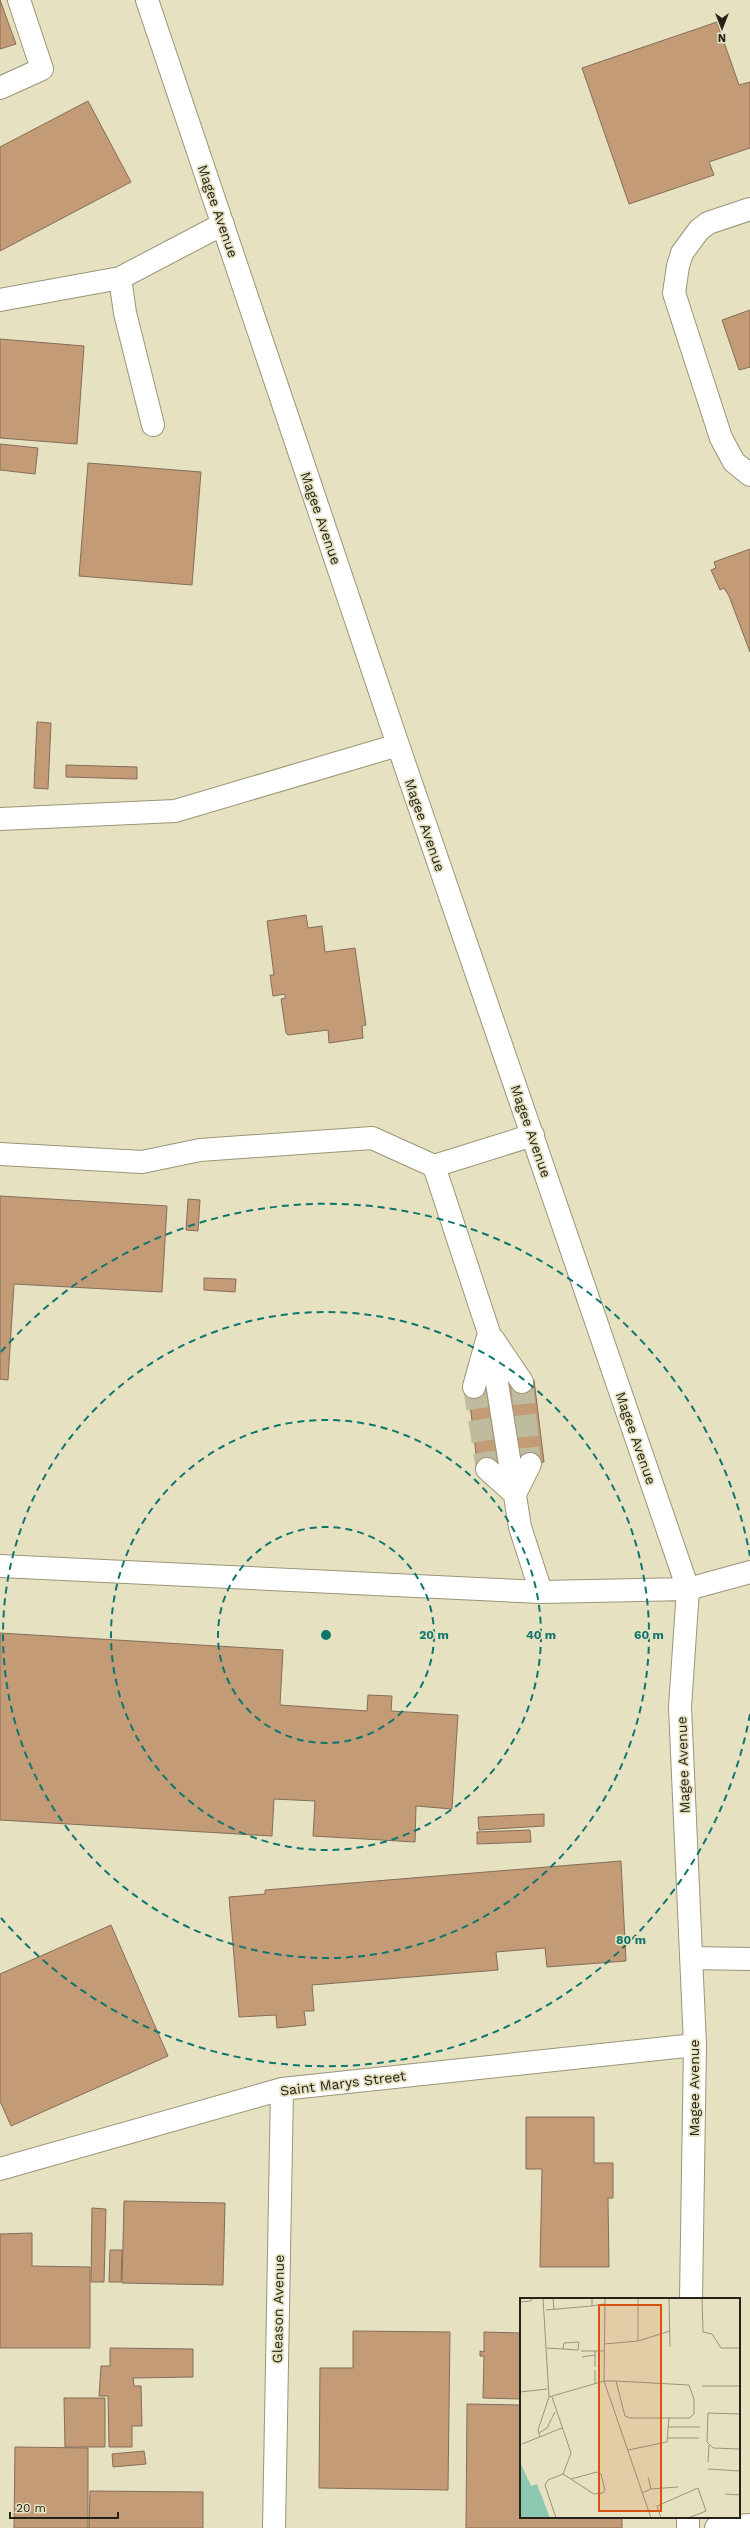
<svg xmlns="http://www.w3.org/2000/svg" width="750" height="2528" font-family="'Work Sans',sans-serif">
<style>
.building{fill:#c39b76;stroke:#846e59}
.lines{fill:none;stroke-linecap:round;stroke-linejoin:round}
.minor-tunnel{stroke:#bfbb9f;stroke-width:22;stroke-dasharray:22 11;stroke-linecap:butt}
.minor-casing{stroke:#9b9578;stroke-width:24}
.minor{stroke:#fff;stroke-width:22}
.ring{fill:none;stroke:#0f766e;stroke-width:2;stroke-dasharray:7 5}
.labels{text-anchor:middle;stroke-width:3.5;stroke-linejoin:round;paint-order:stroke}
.street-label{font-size:14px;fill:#252317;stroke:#e6e1c1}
.inset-road{fill:none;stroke:#99957d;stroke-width:1}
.view{fill:#d4540d;fill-opacity:0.15;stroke:#d4540d;stroke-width:2}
.inset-edge{fill:none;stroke:#252317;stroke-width:2}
.centre{fill:#0f766e;stroke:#e6e1c1;stroke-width:2}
.ring-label{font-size:12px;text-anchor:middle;font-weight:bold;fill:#0f766e;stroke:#e6e1c1;stroke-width:3.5;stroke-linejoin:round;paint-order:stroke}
</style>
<rect width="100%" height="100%" fill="#e6e1c1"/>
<!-- building -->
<path class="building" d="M0,0L16,44L0,49Z
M717,22L739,85L750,82V148L709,162L714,175L629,204L582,68Z
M88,101L131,182L0,251V147Z
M750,310V367L739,370L722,320Z
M0,339L84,346L77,444L0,438Z
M0,444L38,448L35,474L0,470Z
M88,463L201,472L192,585L79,576Z
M750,549V652L729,596L724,588L720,590L711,570L716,568L714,562Z
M37,722L51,723L48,789L34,788Z
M66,765L137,767V779L66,777Z
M306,915L308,928L322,926L325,952L355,948L366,1025L362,1026L363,1038L329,1043L328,1030L288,1035L286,1033L281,999L285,998V994L273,996L270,975H274L267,921Z
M0,1196L167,1206L162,1292L14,1284L8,1380L0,1379Z
M188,1199L200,1200L198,1231L186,1230Z
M204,1278L236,1279L235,1292L204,1290Z
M534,1380L544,1462L478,1470L468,1388Z
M0,1633L283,1650L280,1705L367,1711L368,1695L392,1696L391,1711L458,1715L452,1809L416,1806L415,1842L313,1836L315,1801L274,1799L272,1836L0,1820Z
M544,1814V1826L479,1830L478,1817Z
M530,1830L531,1842L477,1844V1832Z
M621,1861L626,1961L547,1967L545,1948L496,1952L498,1970L312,1985L314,2011H304L306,2025L277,2028L276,2015L239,2017L229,1897L265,1894V1890Z
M111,1925L168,2056L11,2126L0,2101V1974Z
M526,2117H594V2163H613V2198H608L609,2267H540L542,2169H526Z
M124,2201L225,2203L223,2285L122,2283Z
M92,2208L106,2209L104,2282H91Z
M32,2233V2266L90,2267V2348H0V2234Z
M110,2250H122L121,2282H109Z
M353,2331L450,2332L448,2490L319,2488L320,2368H353Z
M484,2332L521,2333V2399L483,2398L484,2356H480V2351L484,2352Z
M110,2348L193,2349V2377L133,2378L134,2386H141L142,2426H132V2447H109L108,2396H99L101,2366H110Z
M64,2398H105V2447H65Z
M467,2404L521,2405V2517H622V2528H466Z
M15,2447L88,2448V2528H14Z
M144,2451L146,2464L113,2467L112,2454Z
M90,2491L203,2492V2528H89Z"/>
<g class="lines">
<!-- minor-tunnel -->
<path class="minor-tunnel" d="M522,1382L530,1464
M474,1387L487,1469"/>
<!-- minor casing -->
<g class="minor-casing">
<path id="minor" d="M147,0L398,745L688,1589L680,1707L695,2045L691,2299
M0,88L42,69L19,0
M750,209L708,223L699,230L682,253L678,266L674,293L721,438L734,462L750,475
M0,300L120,278
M153,425L125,313L120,278L223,224
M0,819L175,811L398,745
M0,1154L142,1162L200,1150L372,1138L434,1166L489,1333L520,1527L541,1592
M434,1166L533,1135
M493,1339L522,1382
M474,1387L487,1340
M487,1469L515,1494L530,1464
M0,1566L541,1592L688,1589L750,1572
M691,1958L750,1959
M0,2169L282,2089L695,2045
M274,2528L282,2089
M688,2528V2517
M716,2528L750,2525"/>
</g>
<!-- minor -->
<use href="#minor" class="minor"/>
</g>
<!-- distance rings -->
<g class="ring">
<circle cx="326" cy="1635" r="108"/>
<circle cx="326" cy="1635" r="215"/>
<circle cx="326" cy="1635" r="323"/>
<path d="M750 1714A431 431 0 0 1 1 1918M1 1352A431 431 0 0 1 750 1556"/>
</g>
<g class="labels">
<!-- street labels -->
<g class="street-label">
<text transform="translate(218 211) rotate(71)" y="5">Magee Avenue</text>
<text transform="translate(321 518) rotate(71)" y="5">Magee Avenue</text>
<text transform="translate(425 825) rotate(71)" y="5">Magee Avenue</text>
<text transform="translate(531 1131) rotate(71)" y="5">Magee Avenue</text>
<text transform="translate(636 1438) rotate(71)" y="5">Magee Avenue</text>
<text transform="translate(683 1765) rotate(-92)" y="5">Magee Avenue</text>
<text transform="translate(343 2083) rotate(-7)" y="5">Saint Marys Street</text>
<text transform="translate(694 2088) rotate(-90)" y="5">Magee Avenue</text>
<text transform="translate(278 2309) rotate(-89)" y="5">Gleason Avenue</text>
</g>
</g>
<!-- overview -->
<g transform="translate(520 2298)">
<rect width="220" height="220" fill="#e6e1c1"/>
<path d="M0,164L11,188L17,186L30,220H0Z" fill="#8dc8b1"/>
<path class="inset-road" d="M23,0L29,99M33,0L34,12M72,0V8L84,6M85,0L84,83L131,220M149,0L150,49M182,0L183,34L192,36L201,50H220M0,4L11,3L13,0M26,12L72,8M118,43V0M84,46L118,43L150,33M27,50L43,51L58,52L59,44L44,45L43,51M61,53H84M62,59L75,57M75,69V53M75,72V86M182,88H220M0,94L27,91M29,99L84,83H96L169,87L174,101V116L169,120H110L105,118L96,83M32,99L51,155L43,176L28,182L25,187L36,220M220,116L188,115L187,144L193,150L220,151M148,129H180M19,135L27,130L35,114M20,139L18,132L29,99M148,140H179M2,146L42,130M108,152L147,144L149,119M188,164L189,147M188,171L220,173M43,176L74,196L83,195L85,192L81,176L77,174L51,181M131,191L158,189M122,195L131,191L128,179M205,196L220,197M141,220L137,208L178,190L186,213L168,220"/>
<path class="view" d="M79,7H141V213H79Z"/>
<rect width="220" height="220" class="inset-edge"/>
</g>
<circle cx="326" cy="1635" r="6" class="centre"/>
<g class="ring-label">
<text x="434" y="1639">20 m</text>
<text x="541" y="1639">40 m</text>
<text x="649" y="1639">60 m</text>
<text x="631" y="1944">80 m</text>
</g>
<!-- north arrow -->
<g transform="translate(722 28) rotate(180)" stroke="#e6e1c1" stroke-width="3" paint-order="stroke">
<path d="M0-3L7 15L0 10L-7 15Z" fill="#252317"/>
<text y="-6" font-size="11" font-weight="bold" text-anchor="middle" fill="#252317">N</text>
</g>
<!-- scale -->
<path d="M10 2512v6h108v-6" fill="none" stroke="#252317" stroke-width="2"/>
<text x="16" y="2512" font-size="12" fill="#252317" stroke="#e6e1c1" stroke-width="3" paint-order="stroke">20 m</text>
</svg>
